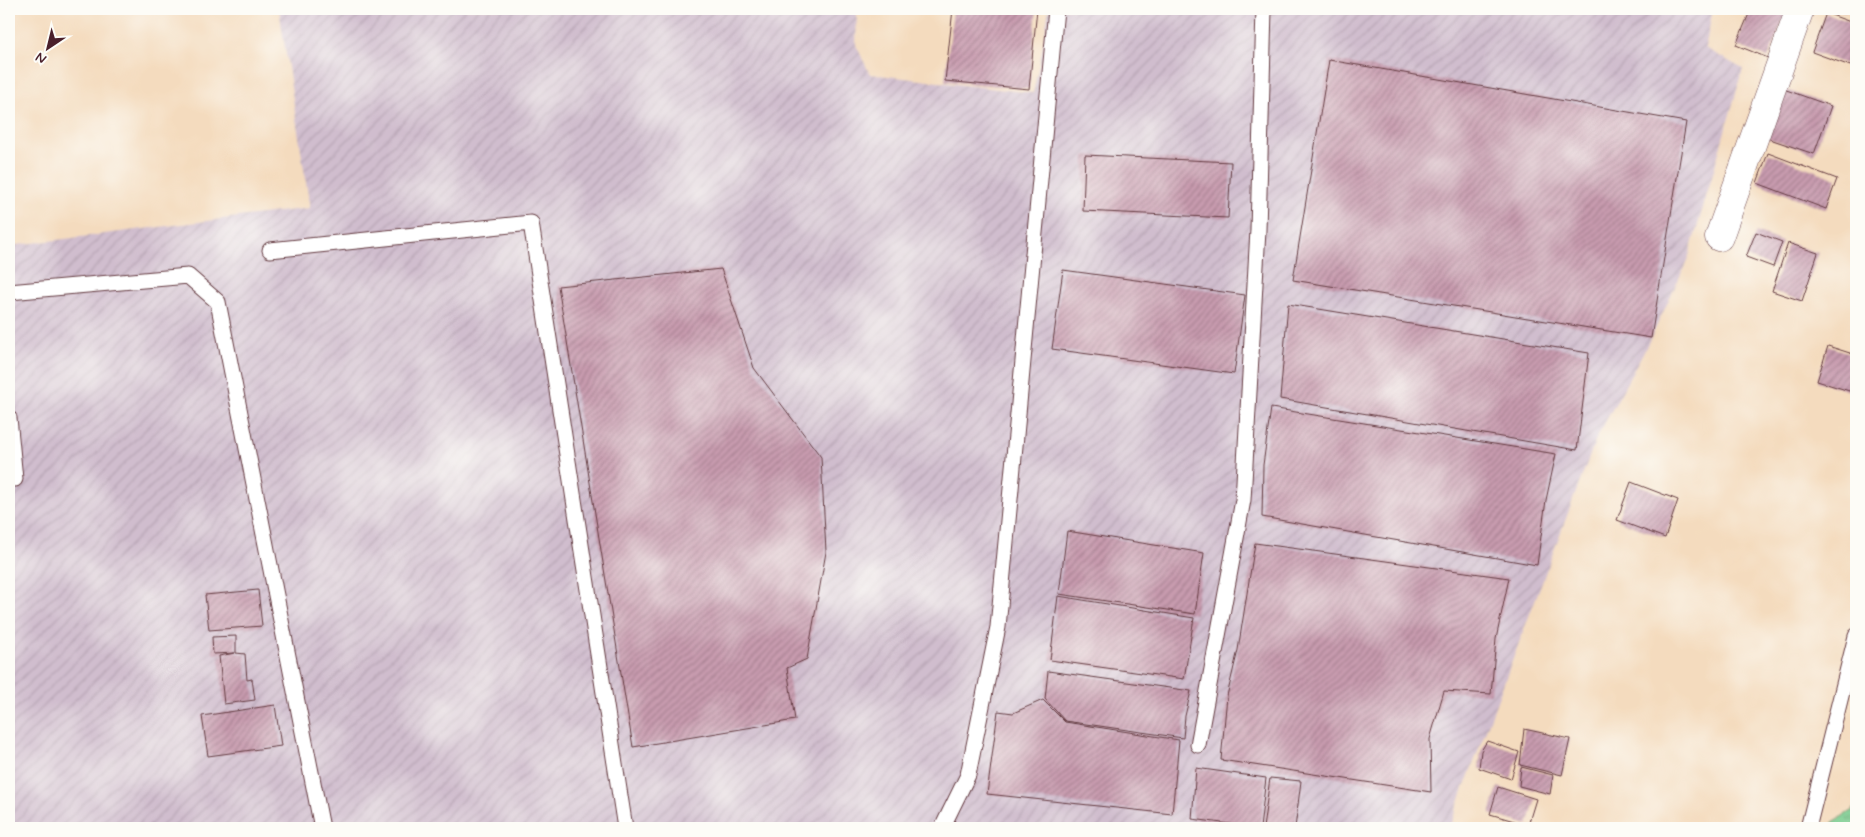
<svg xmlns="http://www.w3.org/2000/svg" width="1865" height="837" font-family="Mynerve,sans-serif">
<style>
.industrial{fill:url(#industrial-furrows)}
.grass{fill:url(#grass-tufts);stroke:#62765c}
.building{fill:url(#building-hatch)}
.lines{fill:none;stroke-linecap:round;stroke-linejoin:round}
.lane-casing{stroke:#643b41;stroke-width:17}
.street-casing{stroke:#643b41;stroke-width:29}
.lane{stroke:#fff;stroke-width:15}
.street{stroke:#fff;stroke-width:28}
</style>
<defs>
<pattern id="industrial-furrows" width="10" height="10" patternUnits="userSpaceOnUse" patternTransform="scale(1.25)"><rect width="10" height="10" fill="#d0bdce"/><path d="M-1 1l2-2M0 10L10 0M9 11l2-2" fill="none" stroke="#b4a2b1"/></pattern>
<pattern id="grass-tufts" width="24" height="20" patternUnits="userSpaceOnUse" patternTransform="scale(1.25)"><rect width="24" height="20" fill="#79cc8e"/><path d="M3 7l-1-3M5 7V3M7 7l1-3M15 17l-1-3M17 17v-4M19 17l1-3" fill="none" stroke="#65a574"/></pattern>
<pattern id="building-hatch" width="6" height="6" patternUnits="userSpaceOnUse" patternTransform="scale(1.25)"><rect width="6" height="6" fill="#c89baf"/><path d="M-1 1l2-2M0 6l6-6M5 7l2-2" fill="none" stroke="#a47e8f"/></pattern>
</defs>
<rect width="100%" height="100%" fill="#fdfcf7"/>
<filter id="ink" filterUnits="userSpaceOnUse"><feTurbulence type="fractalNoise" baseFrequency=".02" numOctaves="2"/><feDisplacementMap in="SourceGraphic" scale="10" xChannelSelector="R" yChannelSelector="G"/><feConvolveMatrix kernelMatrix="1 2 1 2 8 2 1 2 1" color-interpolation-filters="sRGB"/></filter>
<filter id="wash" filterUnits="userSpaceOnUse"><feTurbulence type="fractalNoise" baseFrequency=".0096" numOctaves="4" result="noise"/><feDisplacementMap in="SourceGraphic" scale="20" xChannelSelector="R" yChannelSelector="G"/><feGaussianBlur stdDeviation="1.12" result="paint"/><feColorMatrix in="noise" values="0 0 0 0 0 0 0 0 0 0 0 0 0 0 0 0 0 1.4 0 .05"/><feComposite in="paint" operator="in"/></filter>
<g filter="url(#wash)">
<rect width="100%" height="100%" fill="#f4dbbe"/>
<!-- industrial -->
<path class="industrial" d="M279,9H857L856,45L870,74L1033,93L1042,51L1049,9H1713L1705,48L1743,69L1688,259L1651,338L1596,439L1449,828H9V246L310,208Z"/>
<!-- grass -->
<path class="grass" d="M1856,808V828H1832L1833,822Z"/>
<g id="blocks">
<!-- building -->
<path class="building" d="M953,9H1037L1029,89L945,81Z
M1751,9H1788L1768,58L1736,45Z
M1832,9H1847V12Z
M1826,13L1856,24V68L1812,52Z
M1329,60L1686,122L1651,338L1293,280Z
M1778,87L1831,106L1814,154L1761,136Z
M1768,153L1837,179L1826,209L1757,183Z
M1085,155L1231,162L1228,218L1083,211Z
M1756,232L1782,242L1773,267L1746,257Z
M1788,243L1818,253L1802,301L1772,291Z
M721,269L754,368L821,457L826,552L807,659L787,668L795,720L633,747L558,286Z
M1063,270L1245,295L1234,374L1052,349Z
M1288,304L1589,353L1577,450L1280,399Z
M1828,346L1856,355V393L1817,381Z
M1271,408L1556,454L1546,500L1537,565L1262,517L1263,465Z
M1631,482L1678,500L1665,538L1617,520Z
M1067,531L1204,553L1195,614L1059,594Z
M1255,543L1509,578L1496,639L1491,694L1444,691L1430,739L1431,792L1221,760L1227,696L1238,650Z
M258,590L262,626L209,630L205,595Z
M1058,596L1194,618L1184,679L1050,660Z
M236,636V653L245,654L247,680L252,679L255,700L224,704L219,656L235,653L213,654L212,637Z
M1048,671L1191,691L1185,716L1183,738L1065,721L1045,699Z
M1043,700L1065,722L1179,740L1172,814L987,794L998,711L1013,713Z
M275,705L281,746L208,756L202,716Z
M1524,729L1570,739L1562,775L1520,765Z
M1487,741L1519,752L1511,779L1479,768L1481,751Z
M1521,767L1553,775L1550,794L1519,786Z
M1196,768L1266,778L1260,828L1192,819Z
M1270,778L1301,781L1295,828H1263Z
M1498,787L1536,799L1528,825L1490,814Z
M277,823L278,828H248V827Z"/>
</g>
</g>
<g filter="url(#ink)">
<use href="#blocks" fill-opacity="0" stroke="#643b41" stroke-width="1"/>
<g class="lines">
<!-- lane casing -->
<g class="lane-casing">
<path id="lane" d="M270,250L531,223L625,828
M9,292L188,276L218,302L322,828
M9,418L15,479
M1198,745L1243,500L1258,230L1264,9
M942,828L968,775L998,627L1056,9
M1808,828L1856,636"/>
</g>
<!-- street casing -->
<g class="street-casing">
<path id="street" d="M1719,237L1800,9"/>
</g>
<!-- lane -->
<use href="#lane" class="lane"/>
<!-- street -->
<use href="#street" class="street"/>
</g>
</g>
<!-- margin -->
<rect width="1865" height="837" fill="none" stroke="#fdfcf7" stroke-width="30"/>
<!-- north arrow -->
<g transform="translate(48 48) rotate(215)" stroke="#fdfcf7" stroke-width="4" paint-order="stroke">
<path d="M0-4L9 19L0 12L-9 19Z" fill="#4a1f2b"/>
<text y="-8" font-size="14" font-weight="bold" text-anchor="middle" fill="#4a1f2b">N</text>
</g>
</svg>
